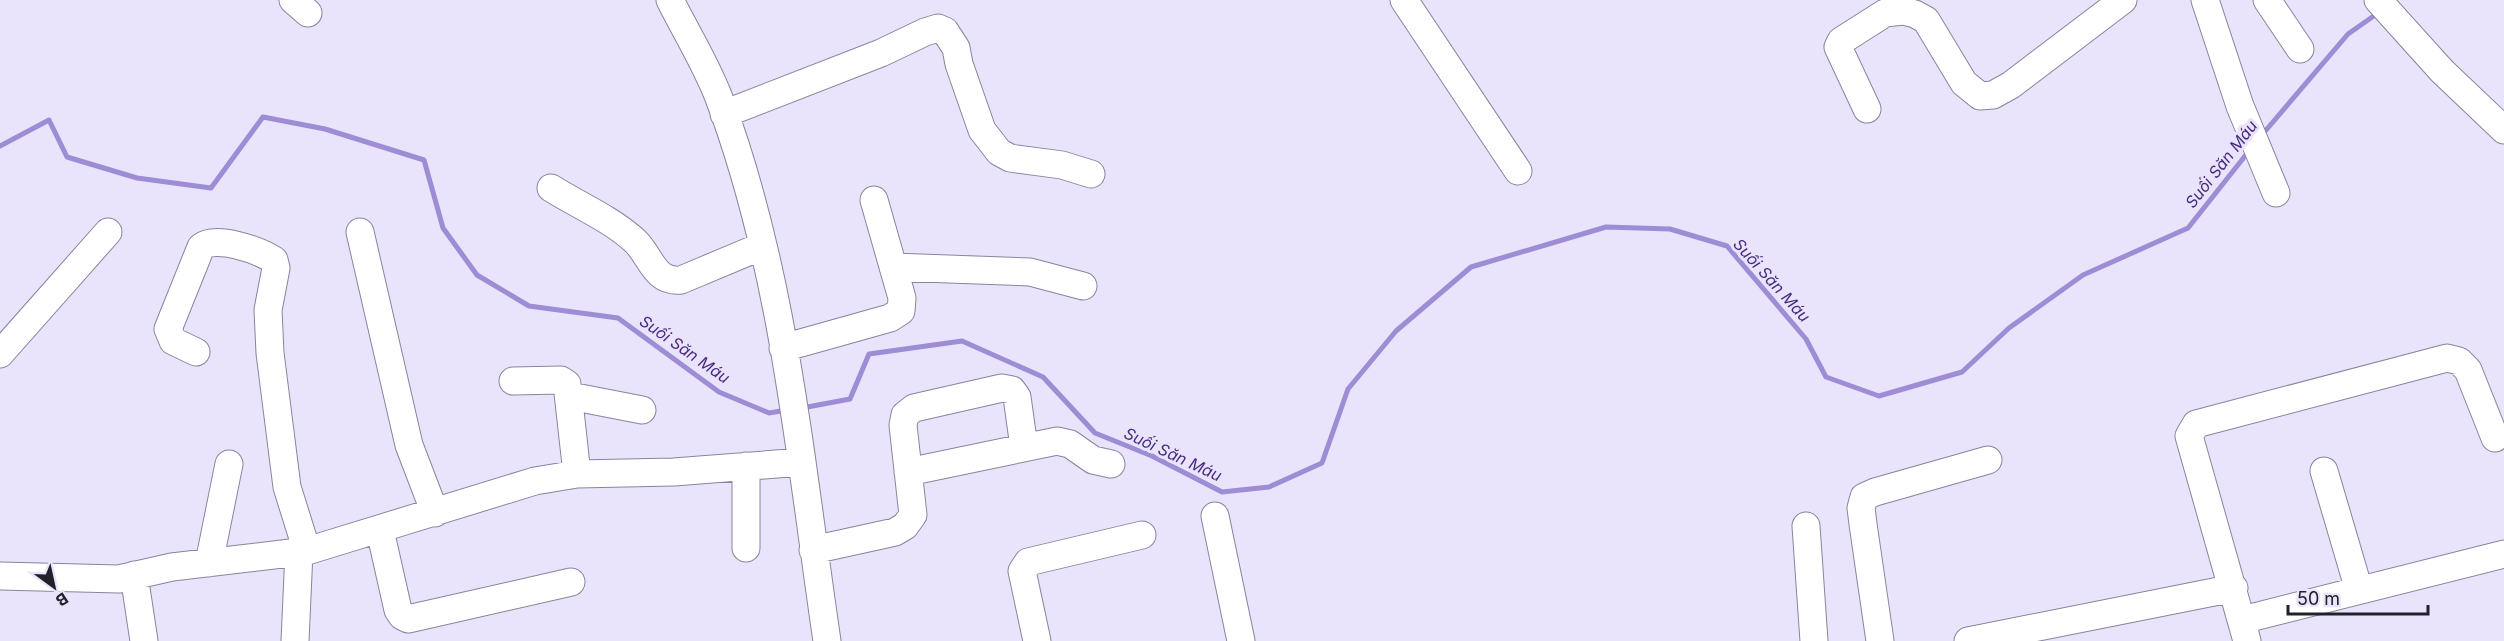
<svg xmlns="http://www.w3.org/2000/svg" width="2504" height="641" font-family="Inter,sans-serif">
<style>
.lines{fill:none;stroke-linecap:round;stroke-linejoin:round}
.stream{stroke:#9e8cd5;stroke-width:5}
.minor-casing{stroke:#89849d;stroke-width:29}
.minor{stroke:#fff;stroke-width:27}
.labels{text-anchor:middle;stroke-width:6;stroke-linejoin:round;paint-order:stroke}
.water-label{font-size:16px;font-style:italic;fill:#482a7f;stroke:#e9e4fb}
</style>
<rect width="100%" height="100%" fill="#e9e4fb"/>
<g class="lines">
<!-- stream -->
<path class="stream" d="M2261,136L2348,34L2378,13
M0,146L49,120L67,157L137,178L211,188L263,117L325,129L424,160L443,228L477,275L529,306L618,318L719,392L769,413L787,410
M802,408L850,399L869,354L962,341L1043,377L1095,433L1152,456L1222,492L1269,487L1322,463L1348,389L1396,331L1471,267L1606,227L1670,229L1727,246L1806,339L1826,377L1879,396L1962,372L2009,328L2083,275L2188,228L2249,151"/>
<!-- minor casing -->
<g class="minor-casing">
<path id="minor" d="M293,0L308,13
M670,0C686,32 706,64 719,98C784,271 800,459 827,641
M1404,0L1518,171
M2205,0L2240,106L2276,193
M2267,0L2300,49
M2378,0L2442,71L2504,130
M1867,109L1838,47L1841,41L1885,13L1903,11L1915,14L1926,20L1964,83L1980,96L1993,95L2011,85L2123,0
M724,114L881,53L925,32L938,28L945,31L956,48L959,64L982,130L999,152L1010,158L1062,165L1091,174
M551,188C578,205 611,219 635,241C651,256 654,283 681,280L762,246
M360,232L409,445L435,513
M893,267L1030,272L1083,286
M783,348L890,318L901,311L902,298L874,200
M196,352L173,341L168,329L201,247C216,235 258,250 274,260L276,268L268,310L270,353L287,487L307,551
M0,354L108,232
M513,381L561,380L567,384L577,474
M570,396L642,410
M2324,471L2359,590
M908,472L1057,441L1070,444L1093,460L1111,464
M1215,516L1241,641
M1806,526L1814,641
M380,530L398,610L402,616L408,619L571,582
M746,548V466
M813,550L895,532L905,526L913,515L903,425L905,415L914,408L1002,388L1012,390L1017,397L1024,447
M209,563L229,464
M134,575L144,641
M0,576L119,579L172,567L307,551L535,481L577,474L674,472L802,462
M2242,620L2504,554
M295,641L299,552
M1037,641L1022,571L1028,562L1142,535
M1880,641L1863,524L1861,508L1864,497L1875,492L1988,460
M1968,641L2234,588
M2247,641L2189,436L2196,424L2447,358L2459,361L2468,370L2495,438"/>
</g>
<!-- minor -->
<use href="#minor" class="minor"/>
</g>
<g class="labels">
<!-- water labels -->
<g class="water-label">
<text transform="translate(2221 164) rotate(-52)" y="6">Suối Săn Máu</text>
<text transform="translate(1772 280) rotate(48)" y="6">Suối Săn Máu</text>
<text transform="translate(685 349) rotate(35)" y="6">Suối Săn Máu</text>
<text transform="translate(1173 454) rotate(25)" y="6">Suối Săn Máu</text>
</g>
</g>
<!-- north arrow -->
<g transform="translate(54 587) rotate(147)" stroke="#e9e4fb" stroke-width="4.5" paint-order="stroke">
<path d="M0-4.5L10 22L0 15L-10 22Z" fill="#22202a"/>
<text y="-9" font-size="16" font-weight="bold" text-anchor="middle" fill="#22202a">B</text>
</g>
<!-- scale -->
<path d="M2288 605v9h140v-9" fill="none" stroke="#22202a" stroke-width="3"/>
<text x="2297" y="605" font-size="18" fill="#22202a" stroke="#e9e4fb" stroke-width="4.5" paint-order="stroke">50 m</text>
</svg>
